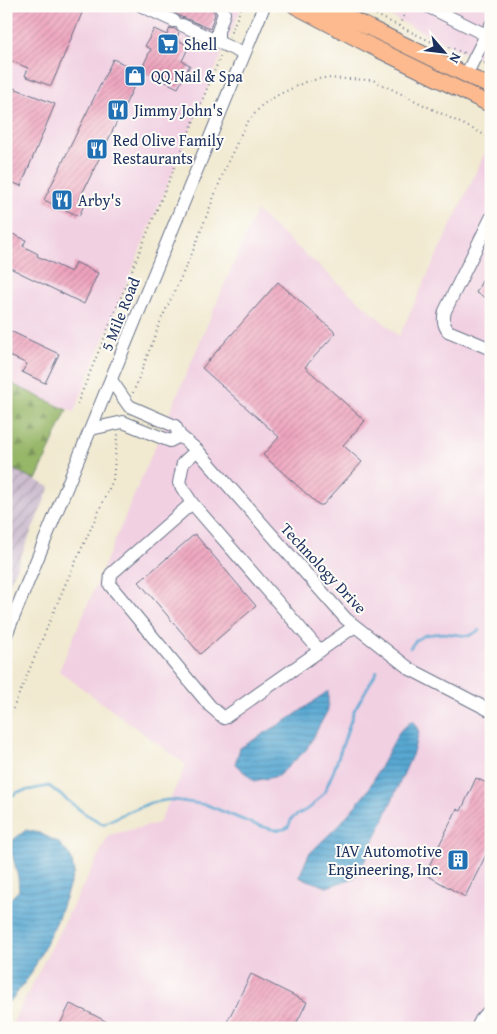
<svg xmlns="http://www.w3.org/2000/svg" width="497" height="1034" font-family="'Gentium Book Plus',serif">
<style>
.built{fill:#f1d0e2}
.industrial{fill:url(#industrial-furrows)}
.forest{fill:url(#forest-firs);stroke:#587263}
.water{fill:url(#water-rules);stroke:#3a6c98}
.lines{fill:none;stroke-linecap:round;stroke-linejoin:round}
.stream{stroke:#58a8d2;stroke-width:2.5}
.building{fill:url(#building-hatch)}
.minor-casing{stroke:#667086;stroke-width:14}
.major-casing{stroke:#667086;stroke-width:17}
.path{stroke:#667086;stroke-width:2;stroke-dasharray:1 4;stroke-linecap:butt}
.minor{stroke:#fff;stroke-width:12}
.major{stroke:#fcba8e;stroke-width:15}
.labels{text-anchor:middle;stroke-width:4;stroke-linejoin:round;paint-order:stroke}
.poi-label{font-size:16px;fill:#1b2f5e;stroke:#fdfcf7;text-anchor:start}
.street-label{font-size:16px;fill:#1b2f5e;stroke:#fdfcf7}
</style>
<defs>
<pattern id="industrial-furrows" width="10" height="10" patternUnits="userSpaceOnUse" patternTransform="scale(1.25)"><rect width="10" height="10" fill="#cebed0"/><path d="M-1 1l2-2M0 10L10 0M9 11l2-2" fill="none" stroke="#a69bac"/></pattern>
<pattern id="forest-firs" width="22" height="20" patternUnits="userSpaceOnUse" patternTransform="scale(1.25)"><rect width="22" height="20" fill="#96b668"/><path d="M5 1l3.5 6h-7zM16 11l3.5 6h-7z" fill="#7a9459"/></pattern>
<pattern id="water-rules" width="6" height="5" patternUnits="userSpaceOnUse" patternTransform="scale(1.25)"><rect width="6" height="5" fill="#58a8d2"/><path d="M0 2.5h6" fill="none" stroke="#4889ae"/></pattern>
<pattern id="building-hatch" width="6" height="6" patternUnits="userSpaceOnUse" patternTransform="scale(1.25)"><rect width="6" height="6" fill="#efa3bd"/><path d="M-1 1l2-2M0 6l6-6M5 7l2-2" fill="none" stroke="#c1859d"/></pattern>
</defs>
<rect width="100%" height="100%" fill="#fdfcf7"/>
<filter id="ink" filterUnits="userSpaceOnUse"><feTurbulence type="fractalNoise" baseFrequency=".02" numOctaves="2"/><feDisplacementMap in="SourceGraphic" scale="10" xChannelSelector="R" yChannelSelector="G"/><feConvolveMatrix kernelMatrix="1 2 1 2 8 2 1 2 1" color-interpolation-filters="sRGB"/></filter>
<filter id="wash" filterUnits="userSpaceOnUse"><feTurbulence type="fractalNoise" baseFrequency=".0096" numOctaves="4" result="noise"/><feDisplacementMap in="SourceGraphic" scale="20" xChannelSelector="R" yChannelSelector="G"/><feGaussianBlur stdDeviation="1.12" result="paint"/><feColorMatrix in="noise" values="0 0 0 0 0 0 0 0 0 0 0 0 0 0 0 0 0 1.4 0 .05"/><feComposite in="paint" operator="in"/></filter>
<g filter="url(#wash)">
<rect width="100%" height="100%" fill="#f1e9d0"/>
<!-- built -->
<path class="built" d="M6,6H242L153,219L74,412L6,381Z
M370,6H491V41L482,59L465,53Z
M491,140V1028H10L109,835L159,823L186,765L59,671L256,211L399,336Z"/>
<!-- industrial -->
<path class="industrial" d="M6,466L50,487L6,592Z"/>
<!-- forest -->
<path class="forest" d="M6,381L67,410L36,480L6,466Z"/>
<!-- water -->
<path class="water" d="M328,691V710L306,750L278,776L254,781L235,764L240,748L292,717Z
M413,720L419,732L412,755L366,859L354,878L327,887L299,877L309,854L339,825L367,792L399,732Z
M26,830L39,833L58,842L71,857L74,872L57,921L31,974L14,997L6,1004V903L19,890L18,877L11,850L13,840Z"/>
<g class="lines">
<!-- stream -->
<path class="stream" d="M410,648L416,640L425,635L443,633L469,636L480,630
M6,799L18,792L49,786L84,813L103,824L123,814L150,803L167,800H174L207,805L253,824L275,830L285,829L288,827L292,818L311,807L324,793L334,770L354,711L377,671"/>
</g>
<g id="blocks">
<!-- building -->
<path class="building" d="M6,6H85L51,86L25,76L28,68L6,59Z
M162,6H209L212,8L215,14L210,29L185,18L181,17L177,14Z
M170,28L175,29L179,33L176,39L189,46L182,61L190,65L178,88L141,70L151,49L145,46L154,29L167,35Z
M113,59L141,72L79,200L85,203L79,216L44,200Z
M6,85L55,104L21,186L6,180Z
M6,231L26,240L23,246L38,254L37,256L71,272L75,262L98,273L84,304L6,266Z
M491,262V300L476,293Z
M278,282L336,333L305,367L365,421L343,445L362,462L323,505H319L263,455L279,437L202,368Z
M6,329L59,354L45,383L22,372L27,364L6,354Z
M195,534L256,606L200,654L139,582Z
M476,778L491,785V845L465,897L425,874L457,809L461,811Z
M251,974L307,1002L294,1028H224Z
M70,1004L88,1012L119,1028H58Z"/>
</g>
</g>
<g filter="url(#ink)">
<use href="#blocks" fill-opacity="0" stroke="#667086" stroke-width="1"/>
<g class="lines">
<!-- minor casing -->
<g class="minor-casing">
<path id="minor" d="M142,6L174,21
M220,6L224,13L218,31V42L244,54
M427,6L486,35
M182,25L218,42
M466,75L491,25
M491,218L445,311C443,319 443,324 448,331L491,349
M91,429L123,422L170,441L180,436L175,426L129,406L111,380
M180,436L197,450L346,619L410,669L491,711
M197,450L183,463L179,483L192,503L111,574L110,585L210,706L224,718L355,626
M192,503L320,651
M6,635L264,6
M477,1028L481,1020L489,1011H491"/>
</g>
<!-- major casing -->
<g class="major-casing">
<path id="major" d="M295,6L371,46L491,105
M325,6L491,87"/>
</g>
<!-- path -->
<path class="path" d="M358,6L440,46L452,48L466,54
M399,26L408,6
M229,37L242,6
M484,63L491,66
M133,393L161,320L191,256L224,171L239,138L246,124L262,105L276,96L305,82L323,78L373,80L491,138
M77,404L153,219L221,55
M6,716L12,711L65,585L113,480L117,437L119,433"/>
<!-- minor -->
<use href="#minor" class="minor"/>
<!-- major -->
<use href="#major" class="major"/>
</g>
</g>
<!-- icons -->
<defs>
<g id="supermarket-square" transform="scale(1.125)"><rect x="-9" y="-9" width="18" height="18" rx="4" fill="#1f6fb2" stroke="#fdfcf7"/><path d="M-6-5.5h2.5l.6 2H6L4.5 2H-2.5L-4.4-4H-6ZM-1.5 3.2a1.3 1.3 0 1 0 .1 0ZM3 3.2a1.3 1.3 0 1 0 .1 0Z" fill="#fff"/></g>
<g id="shop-square" transform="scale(1.125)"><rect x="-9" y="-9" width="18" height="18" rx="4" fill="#1f6fb2" stroke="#fdfcf7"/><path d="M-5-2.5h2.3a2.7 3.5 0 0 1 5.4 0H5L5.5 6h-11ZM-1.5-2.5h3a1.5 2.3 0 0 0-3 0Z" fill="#fff"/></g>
<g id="restaurant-square" transform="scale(1.125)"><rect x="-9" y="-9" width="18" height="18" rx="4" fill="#1f6fb2" stroke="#fdfcf7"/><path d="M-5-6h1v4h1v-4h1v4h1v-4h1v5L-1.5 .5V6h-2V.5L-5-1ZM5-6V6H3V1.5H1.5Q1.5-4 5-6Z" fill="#fff"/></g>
<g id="building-square" transform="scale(1.125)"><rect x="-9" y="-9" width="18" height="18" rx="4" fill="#1f6fb2" stroke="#fdfcf7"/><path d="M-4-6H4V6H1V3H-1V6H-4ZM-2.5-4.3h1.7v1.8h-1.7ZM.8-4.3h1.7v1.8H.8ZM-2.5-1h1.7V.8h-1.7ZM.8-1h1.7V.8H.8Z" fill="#fff"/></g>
</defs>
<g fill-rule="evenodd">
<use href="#supermarket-square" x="168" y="44"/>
<use href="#shop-square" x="135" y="76"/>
<use href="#restaurant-square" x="118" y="110"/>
<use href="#restaurant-square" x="97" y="149"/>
<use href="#restaurant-square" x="62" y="200"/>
<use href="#building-square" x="458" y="860"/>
</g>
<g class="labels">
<!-- poi labels -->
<g class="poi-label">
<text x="184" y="50">Shell</text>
<text x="151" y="82">QQ Nail &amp; Spa</text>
<text x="134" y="116">Jimmy John's</text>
<text x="113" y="146">Red Olive Family<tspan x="113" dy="18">Restaurants</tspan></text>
<text x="78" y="206">Arby's</text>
<text x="442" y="857" text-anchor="end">IAV Automotive<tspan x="442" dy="18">Engineering, Inc.</tspan></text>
</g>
<!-- street labels -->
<g class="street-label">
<text transform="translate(120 314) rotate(-68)" y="6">5 Mile Road</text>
<text transform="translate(324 568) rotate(47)" y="6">Technology Drive</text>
</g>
</g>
<!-- margin -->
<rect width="497" height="1034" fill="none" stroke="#fdfcf7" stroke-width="25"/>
<!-- north arrow -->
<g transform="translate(444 52) rotate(118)" stroke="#fdfcf7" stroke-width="4" paint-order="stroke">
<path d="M0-4L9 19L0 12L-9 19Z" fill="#1b2f5e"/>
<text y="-8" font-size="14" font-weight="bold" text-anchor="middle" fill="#1b2f5e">N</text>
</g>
</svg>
